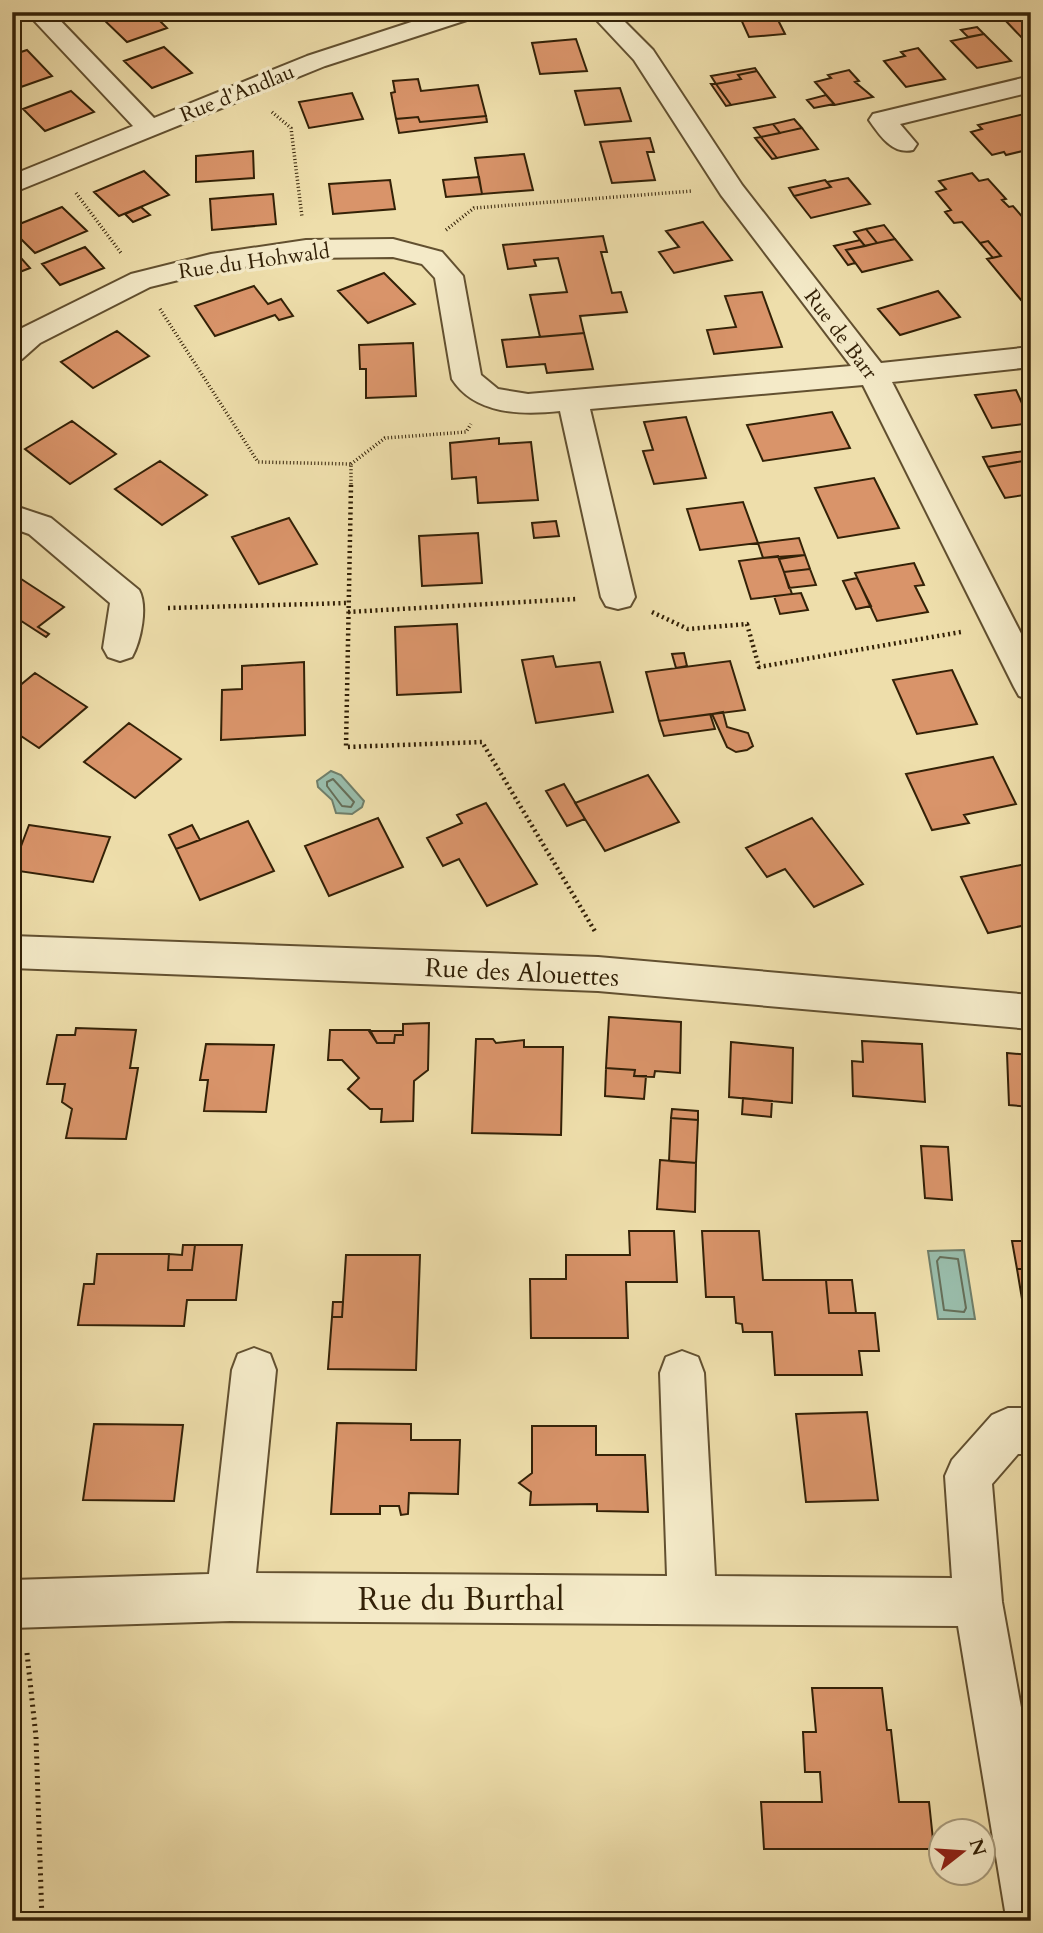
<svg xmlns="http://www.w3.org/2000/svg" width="1043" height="1933" font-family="Cardo,serif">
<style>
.water{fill:#99bcaa;stroke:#707e69;stroke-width:2}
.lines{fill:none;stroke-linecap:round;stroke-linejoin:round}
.shore{stroke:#666e58;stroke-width:2}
.building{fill:#d9946a;stroke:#332107;stroke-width:2}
.minor-casing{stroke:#625030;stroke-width:4}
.path-far2{stroke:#332107;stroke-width:3.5;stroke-dasharray:1 2.5;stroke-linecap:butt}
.path-far1{stroke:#332107;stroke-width:4.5;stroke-dasharray:2 3.5;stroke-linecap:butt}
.path{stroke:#332107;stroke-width:5;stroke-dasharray:2 4.5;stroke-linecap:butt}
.minor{fill:#f4eac8;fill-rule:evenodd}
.labels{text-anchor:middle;stroke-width:7;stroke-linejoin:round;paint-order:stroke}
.far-street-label{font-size:21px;fill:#332107;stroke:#f4eac8}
.street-label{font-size:26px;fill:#332107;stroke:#f4eac8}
.near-street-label{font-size:32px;fill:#332107;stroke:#f4eac8}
</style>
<rect width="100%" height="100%" fill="#eedeab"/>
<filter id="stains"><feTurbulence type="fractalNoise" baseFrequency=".00286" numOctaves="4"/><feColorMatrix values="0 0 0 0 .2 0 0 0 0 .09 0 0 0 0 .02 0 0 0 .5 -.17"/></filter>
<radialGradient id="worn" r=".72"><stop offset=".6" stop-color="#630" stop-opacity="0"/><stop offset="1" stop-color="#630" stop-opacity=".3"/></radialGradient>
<!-- water -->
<path class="water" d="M331,771L341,775L364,801L362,807L352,814L336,813L332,800L318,787L317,781Z
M964,1250L975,1319H938L928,1251Z"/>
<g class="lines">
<!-- shore -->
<path class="shore" d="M333,779L354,802L351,807L342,806L327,786V782Z
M940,1257L958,1259L966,1308L964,1312L944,1310L937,1261Z"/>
</g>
<!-- building -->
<path class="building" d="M122,12H151L167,28L127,42L103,19Z
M728,12H774L785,34L749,37L740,17L731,18Z
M1031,13V30L1017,16Z
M1017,16L1031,30V37L1023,39L1004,19Z
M977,27L984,34L968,37L961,30Z
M984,34L1011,61L977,68L951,41Z
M576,39L587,71L540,74L532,43Z
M164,47L192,73L152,88L124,61Z
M918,48L945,79L906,87L884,61L905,56L901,52Z
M27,50L52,76L18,88L12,82V55Z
M755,68L757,71L738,75L741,79L716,84L711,76Z
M849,70L859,81L855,82L873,97L835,105L815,82L831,78L828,75Z
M757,71L775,97L731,105L716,84L741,79L738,75Z
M418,79L421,91L478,85L486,116L420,122L418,117L396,119L391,93L395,92L393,81Z
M711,84H716L731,105L726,106Z
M620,88L631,121L585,125L575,91Z
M71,91L94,112L45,131L23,109Z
M352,93L363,119L309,128L299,102Z
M826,95L834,104L814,108L807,100Z
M1024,114L1031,117V149L1006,155L1004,152L992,155L971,132L982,129L978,125Z
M486,116L487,122L399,133L396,119L418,117L420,122Z
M794,119L802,128L780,133L773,124Z
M773,124L780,133L761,137L754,128Z
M802,128L818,149L777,158L761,137Z
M761,137L777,158L772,159L755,138Z
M650,138L654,152H647L655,180L612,183L600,142Z
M253,151L254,178L196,182V156Z
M524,154L533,190L482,194L475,158Z
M144,171L169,195L119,216L94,192Z
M972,173L979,181L988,179L1006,199L1002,200L1009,207L1013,206L1031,227L1024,229L1031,236V312L987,259L1001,256L988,241L980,243L962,222L954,223L945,212L951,210L936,192L946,189L939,181Z
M479,177L482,194L446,197L443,180Z
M848,178L870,204L811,218L794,196L831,187L827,182Z
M390,180L395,209L333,214L329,184Z
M825,180L831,187L794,196L789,188Z
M273,194L276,224L212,230L210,199Z
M62,207L87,231L35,253L12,230V227Z
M141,207L150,215L133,222L125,214Z
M703,222L732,260L674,273L659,252L679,247L666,231Z
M884,225L895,239L877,243L866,229Z
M866,229L877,243L865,246L854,232Z
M603,236L607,252H601L612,293L621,292L627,312L580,316L584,333L540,337L530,295L567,292L558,258L534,260L536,266L508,269L503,245Z
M895,239L912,260L862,272L846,250Z
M860,240L865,246L846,250L855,263L848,265L834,246Z
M988,241L1001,256L993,258L980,243Z
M85,247L104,268L60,285L42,264Z
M12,248L30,268L12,275Z
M384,273L415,304L368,323L338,291Z
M254,286L268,304L281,299L293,316L279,320L275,315L215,336L195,306Z
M938,291L960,317L900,335L878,309Z
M762,292L782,347L714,354L707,330L736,327L725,296Z
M117,331L149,356L93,388L61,362Z
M584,333L593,369L547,373L545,364L507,367L502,340Z
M413,343L416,396L366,398V369H360L359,345Z
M1016,390L1031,423L992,428L975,395Z
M832,412L850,448L763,461L747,425Z
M686,417L706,478L654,484L643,451L653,450L644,422Z
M72,421L116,454L70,484L25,449Z
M499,438V444L531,442L538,500L478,503L476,477L452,479L450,443Z
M1024,451L1029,460L988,467L983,457Z
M1029,460L1031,494L1005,498L988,467Z
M160,461L207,495L162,525L115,489Z
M874,478L899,528L838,538L815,488Z
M743,502L758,543L700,550L687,509Z
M289,518L317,564L259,584L232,537Z
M556,521L559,536L534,538L532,523Z
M478,533L482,583L422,586L419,536Z
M799,538L805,555L763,558L758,543Z
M805,555L810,569L784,572L779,559Z
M778,556L792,594L751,599L739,561Z
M914,563L924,585L915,586L928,612L877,621L855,573Z
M810,569L816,585L789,588L784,572Z
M12,573L64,607L38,627L49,634L46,637L12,615Z
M857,578L871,606L856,609L843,581Z
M801,593L808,610L780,614L774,596Z
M457,624L461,692L397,695L395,627Z
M684,653L687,666L676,668L672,654Z
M553,656L556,667L600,662L613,712L536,723L522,660Z
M730,661L745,710L659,721L646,672Z
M304,662L305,735L221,740L222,690L242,689V666Z
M952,670L977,724L917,734L893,680Z
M35,673L87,707L39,748L12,730V692Z
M723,712L727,727L748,733L753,746L747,750L736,752L727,747L712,714Z
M710,714L715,729L664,736L659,721Z
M129,723L181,759L135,798L84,762Z
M993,757L1016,804L964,815L969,823L932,830L906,774Z
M648,775L679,822L605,851L575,803Z
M564,784L585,819L567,826L546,791Z
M486,803L537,884L487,906L459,859L443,866L427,838L462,823L457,815Z
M378,818L403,867L329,896L305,846Z
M812,818L863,884L814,907L785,869L767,877L746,848Z
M248,821L274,871L200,900L176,849Z
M29,825L110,837L93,882L12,870Z
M192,825L200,840L176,849L169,835Z
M1031,863V924L988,933L961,877Z
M609,1017L681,1022L680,1073L655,1071L654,1077L634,1076L635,1070L606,1068Z
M429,1023L428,1070L414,1081L413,1121L381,1122L382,1109H370L348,1089L359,1078L342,1060H328L330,1030H370L377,1043H394L395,1035H403V1024Z
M76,1028L136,1030L130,1068H138L126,1139L66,1138L72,1109L62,1102L65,1084H47L57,1035H75Z
M369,1031H403V1035H395L394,1043H377Z
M476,1039H493L496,1043L524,1040V1047H563L561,1135L472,1133Z
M862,1041L922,1044L925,1102L853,1096L852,1061L863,1062Z
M731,1042L793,1048L792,1103L729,1097Z
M206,1044L274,1045L266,1112L204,1111L208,1080H200Z
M1007,1053L1031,1055V1107L1009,1105Z
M606,1068L635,1070L634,1076H646L644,1099L605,1096Z
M743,1098L772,1101L771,1117L742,1114Z
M672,1109L698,1111V1120L671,1118Z
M671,1118L698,1120L696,1163L669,1161Z
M921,1146L948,1147L952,1200L925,1198Z
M660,1160L696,1163L695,1212L657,1209Z
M629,1231H674L677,1282H626L628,1338H531L530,1279H566V1255H630Z
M702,1231H759L763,1280H826L829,1313H875L879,1351H859L862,1375H775L772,1332H743L742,1324L736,1323L734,1297H706Z
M1012,1241H1031V1269H1017Z
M183,1245H195L192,1270H168L169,1254L182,1255Z
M195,1245H242L236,1300H187L184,1326L78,1325L84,1284H94L97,1254H169L168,1270H192Z
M346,1255H420L416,1370L328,1369L332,1317H342Z
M1017,1269H1031V1353Z
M826,1280H852L856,1313H829Z
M333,1302H343L342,1317H332Z
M867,1412L878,1500L806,1502L796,1414Z
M337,1423L411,1424V1440H460L458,1494L409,1493L408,1514L401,1515L399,1506H380V1514H331Z
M94,1424L183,1425L174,1501L83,1500Z
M532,1426H596V1455H645L648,1512L597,1511V1504L530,1505L531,1492L519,1483L532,1473Z
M812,1688H882L887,1730H891L899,1802H929L934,1849H764L761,1802H822L820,1772H805L803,1732H816Z"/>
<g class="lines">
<!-- minor casing -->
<g class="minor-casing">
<path id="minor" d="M26,12H52L154,118L307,56L442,12H479L476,17L325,66L12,193V175L133,126Z
M589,12H615L653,50L742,185L881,363L1031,347V367L892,382L1031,653V700L1019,696L1014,687L863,385L590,409L635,597L630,606L618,609L606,606L601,597L560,411C523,415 475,415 452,379L435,278L422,264L393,257L306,258L211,272L150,287L40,343L22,359L12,362V336L20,329L131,274L211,254L306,240L393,239L442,252L463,276L481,375L498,389L528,394L851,366L721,195L634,60Z
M1031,76V92L900,124L917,144L913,150C893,155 880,136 869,120L873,114Z
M12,505L51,518L139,590C148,606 141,641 132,657L120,661L108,657L103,648L110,603L29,534L12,528Z
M12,936L598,957L1031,995V1029L598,991L12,968Z
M254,1348L270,1354L276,1370L256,1573L667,1576L660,1373L666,1357L682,1351L698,1357L704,1373L715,1576L952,1578L945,1476L952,1460L992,1415L1008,1408H1031V1454H1018L992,1484L1002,1602L1031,1763V1921H1009L1005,1911L958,1626L230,1621L12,1628V1580L209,1574L232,1370L238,1354Z"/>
</g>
<!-- path-far2 -->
<path class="path-far2" d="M272,112L291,128L302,217
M76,193L121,253
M446,230L474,208L692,191
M160,309L258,462L351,464V487
M351,464L385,438L466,432L471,424"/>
<!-- path-far1 -->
<path class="path-far1" d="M351,485L346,747L482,742L596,933
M168,608L348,603
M348,612L576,599
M652,612L688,629L747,624L759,667L961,632"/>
<!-- path -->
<path class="path" d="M12,1390L19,1557
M27,1653L36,1737L42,1921"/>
<!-- minor -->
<use href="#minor" class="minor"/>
</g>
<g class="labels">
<!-- far-street labels -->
<g class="far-street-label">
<text transform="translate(237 93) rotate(-22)" y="7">Rue d'Andlau</text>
<text transform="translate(254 261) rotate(-8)" y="7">Rue du Hohwald</text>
<text transform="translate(841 334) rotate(53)" y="7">Rue de Barr</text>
</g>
<!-- street labels -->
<g class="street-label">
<text transform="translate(522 972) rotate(3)" y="9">Rue des Alouettes</text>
</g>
<!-- near-street labels -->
<g class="near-street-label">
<text x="461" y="1610">Rue du Burthal</text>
</g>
</g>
<!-- margin -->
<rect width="1043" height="1933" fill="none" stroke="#eedeab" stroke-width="42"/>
<rect x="14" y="14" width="1015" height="1905" fill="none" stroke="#332107" stroke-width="3.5"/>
<rect x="21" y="21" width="1001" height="1891" fill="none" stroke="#332107" stroke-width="2"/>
<!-- north arrow -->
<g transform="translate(962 1852) rotate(73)"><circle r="33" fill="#f4eac8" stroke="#a79a7b" stroke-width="2"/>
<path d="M0-5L12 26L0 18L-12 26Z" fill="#8f2418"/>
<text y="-10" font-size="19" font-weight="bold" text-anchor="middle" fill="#332107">N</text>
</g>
<rect width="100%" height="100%" filter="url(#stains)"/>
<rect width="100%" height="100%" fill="url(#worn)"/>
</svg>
